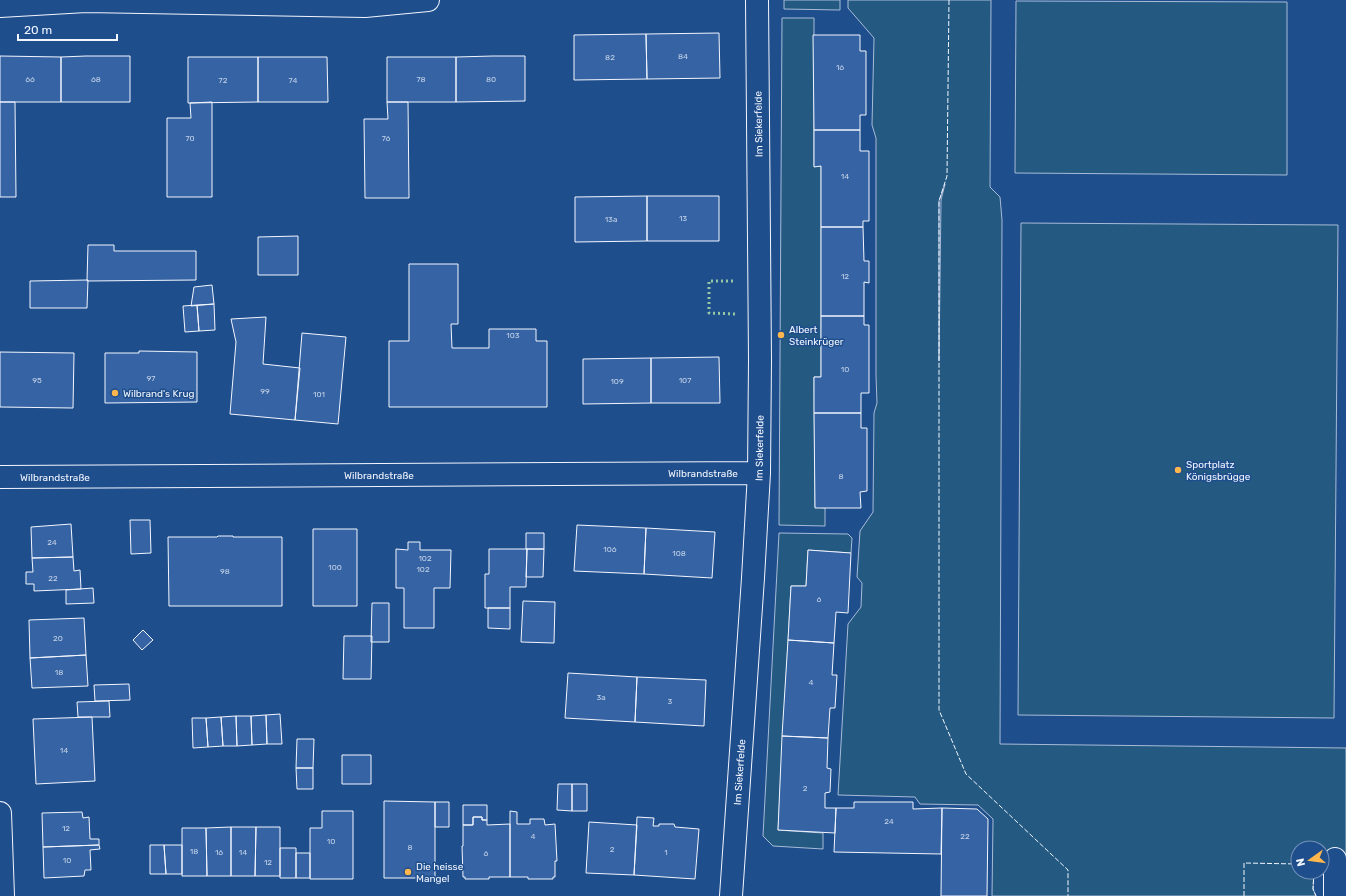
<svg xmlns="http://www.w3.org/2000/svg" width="1346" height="896" font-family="Rubik,sans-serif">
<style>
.green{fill:#245a82;stroke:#a8bbd7;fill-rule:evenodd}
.building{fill:#3563a3;stroke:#f2f6ff}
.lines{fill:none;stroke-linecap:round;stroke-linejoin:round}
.street-casing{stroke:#f2f6ff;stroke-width:24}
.street{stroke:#1f4e8c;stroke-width:22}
.hedge{stroke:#97c8a6;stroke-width:3;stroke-dasharray:2 3;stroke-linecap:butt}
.fence{stroke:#f2f6ff;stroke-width:1;stroke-dasharray:5 2;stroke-linecap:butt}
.poi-dot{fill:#ffb74d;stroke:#1f4e8c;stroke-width:1.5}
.labels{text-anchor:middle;stroke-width:3;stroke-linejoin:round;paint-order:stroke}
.number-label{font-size:8px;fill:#c3d1e8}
.street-label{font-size:10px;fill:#f2f6ff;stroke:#1f4e8c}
.poi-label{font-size:10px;fill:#f2f6ff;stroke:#1f4e8c;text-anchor:start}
</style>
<rect width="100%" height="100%" fill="#1f4e8c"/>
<!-- green -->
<path class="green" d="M784,0H840V10L784,9Z
M848,0H991L990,187L1000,197L1002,220L1000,744L1346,748V859L1322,860V848H1298V872H1314L1313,889L1316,896H992L993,819L978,805L920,804L915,797L838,795L848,624L861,607L862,583L857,577L860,531L873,512L874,413L877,403L876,375V138L872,125L874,38L848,8ZM945,184L941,200L939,361V201Z
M1016,1L1287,2V175L1015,173Z
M782,18H814V166H821V377H814L815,507L825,508V526L779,525Z
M1021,223L1338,225L1334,718L1018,715Z
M779,533L848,534L852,538L851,553L808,550L806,586H791L778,830L823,833V849L773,846L763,836Z"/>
<!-- building -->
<path class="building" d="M719,33L720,78L647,79L646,34Z
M646,34L647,79L574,80V35Z
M813,35H860V51H866V115H860V130H814Z
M0,56L61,57V102H0Z
M86,56H130V102H61V57Z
M493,56H525V101L456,102V57Z
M188,57H258V102L188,103Z
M258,57H327L328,102H258Z
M387,57H456V102H387Z
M0,102H15L16,197H0Z
M212,102V197H167V118H191L190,103Z
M387,102H408L409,198H365L364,119H388Z
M814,130H860V151H869V221H863V227H821V166L814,167Z
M647,196H719V241H647Z
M647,196V241L575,242V197Z
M821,227H863L864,261H869V283L864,282V316H821Z
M298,236V275H258V237Z
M88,245H114V251H196V280L87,281Z
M409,264H458V324H451L452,348H489V329H536V341H547V407H389V341H409Z
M88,280L87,308H30V281Z
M212,285L214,304L191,306L194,287Z
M214,304L215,330L199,331L197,305Z
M197,305L199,331L185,332L183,306Z
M821,316H864V325H869V393H861V413H814V377H821Z
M266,317L263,364L300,368L295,420L230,414L236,342L231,319Z
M302,333L346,337L338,424L295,420Z
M139,351L197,352V402L105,403V353H139Z
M0,352L74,353L73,408L0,407Z
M719,357L720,403H651V358Z
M651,358V403L583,404V359Z
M814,413H861V428H867V491L860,492L861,508H815Z
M130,520H150L151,553L131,554Z
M71,524L73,557L32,558L31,527Z
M577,525L646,528L644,574L574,571Z
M646,528L715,532L712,578L644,574Z
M313,529H357V606H313Z
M526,533H544V549H526Z
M218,536H233V537H282V606H169L168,537H217Z
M408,542H420V550H451L450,588H434V628H404V588H396V549L408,550Z
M489,549H527L526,587H510V608H485V574H489Z
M527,549H544L543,577H526Z
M808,550L851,553L848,613L836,612L834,643L788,640L791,586H806Z
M73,557L74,571L80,570L81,589L34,591V584H26V572H33L32,558Z
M93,588L94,603L66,604V590Z
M523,601L555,602L554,643L521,642Z
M372,603H389V642H371Z
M488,608H510V629L488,628Z
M84,618L86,655L30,658L29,620Z
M143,630L153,640L142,650L133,640Z
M344,636H372L371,679H343Z
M788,640L834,643L832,675H837L835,708H830L828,738L782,736Z
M86,655L88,686L32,688L30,658Z
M568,673L637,677L635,722L565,718Z
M637,677L706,680L704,726L635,722Z
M129,684L130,700L95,701L94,685Z
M109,701L110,717H78L77,702Z
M280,714L282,744H267L266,715Z
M266,715L267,744L252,745L251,716Z
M236,716L237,746H223L221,717Z
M236,716H251L252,745L237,746Z
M92,717L95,781L36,784L33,719Z
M221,717L223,746L208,747L206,718Z
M192,718H206L208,747L193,748Z
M782,736L828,738L827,768L831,769L830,792L825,793V808H836L835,833L778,830Z
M297,739H314L313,768H296Z
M342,755H371V784H342Z
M296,768H313V789H297Z
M558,784H572V811L557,810Z
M572,784H587V811H572Z
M384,801L435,802V878H384Z
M435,802H449V827H435Z
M854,802H913V809L942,808L941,854L834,852L836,808H854Z
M463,805H487V820H482V817H473V825H463Z
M942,808L977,809L988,819L987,896H941Z
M322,811H353V879H310V828H322Z
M510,811L517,812V824H530V819H544L545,825L555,824L557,861H555V877H553V879H528V877H510Z
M82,812L83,818L89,817L90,839H99V845L43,847L42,813Z
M473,817H482V820H487V825L510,824V877H489V879H465V877H463L462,846H463V825H473Z
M637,817L654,818L653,826H659V824H674L675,827L699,829L695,879L634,875Z
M589,822L637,825L634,875L586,873Z
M231,827H256L255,876H231Z
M231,827V876H207L206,828Z
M256,827H280V876H255Z
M182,828H206L207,876H182Z
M99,845L100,849L90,850L91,870H85L84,876L44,878L43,847Z
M150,845H164L166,874H150Z
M164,845H182V874H166Z
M280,848H296V878H280Z
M296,853H310V878H296Z"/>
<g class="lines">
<!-- street casing -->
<g class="street-casing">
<path id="street" d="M0,6L86,1L365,6L428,0
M0,477L759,473
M0,813L3,896
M731,896L753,578L759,473L760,360L757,0
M1335,896V859"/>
</g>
<!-- street -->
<use href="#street" class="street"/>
<!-- hedge -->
<path class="hedge" d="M735,314L709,313V281H736"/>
<!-- fence -->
<path class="fence" d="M949,0L947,176L939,201V710L966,774L1068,870V896
M1322,859H1328
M1314,872L1313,889L1316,896
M1244,896V863L1298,864"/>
</g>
<!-- markers -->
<g class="poi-dot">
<circle cx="781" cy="335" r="4"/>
<circle cx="115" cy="393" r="4"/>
<circle cx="1178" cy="470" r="4"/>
<circle cx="408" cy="872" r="4"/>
</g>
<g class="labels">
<!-- number labels -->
<g class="number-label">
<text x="683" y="59">84</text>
<text x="610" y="60">82</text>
<text x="840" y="70">16</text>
<text x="30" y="82">66</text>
<text x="96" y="82">68</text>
<text x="421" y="82">78</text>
<text x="491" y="82">80</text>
<text x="223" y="83">72</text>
<text x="293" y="83">74</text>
<text x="190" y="141">70</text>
<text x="386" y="141">76</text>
<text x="845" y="179">14</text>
<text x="683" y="221">13</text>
<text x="611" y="222">13a</text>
<text x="845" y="279">12</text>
<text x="513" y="338">103</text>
<text x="845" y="372">10</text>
<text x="151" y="381">97</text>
<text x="37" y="383">95</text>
<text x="685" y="383">107</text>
<text x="617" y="384">109</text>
<text x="265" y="394">99</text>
<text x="319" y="397">101</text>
<text x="841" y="479">8</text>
<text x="52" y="545">24</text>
<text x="610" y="552">106</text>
<text x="679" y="556">108</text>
<text x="425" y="561">102</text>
<text x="335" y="570">100</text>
<text x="423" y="572">102</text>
<text x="225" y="574">98</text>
<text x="53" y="581">22</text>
<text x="819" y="602">6</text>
<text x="58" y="641">20</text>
<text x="59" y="675">18</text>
<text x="811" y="685">4</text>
<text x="601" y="700">3a</text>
<text x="670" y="704">3</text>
<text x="64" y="753">14</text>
<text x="805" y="791">2</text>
<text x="889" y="824">24</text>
<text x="66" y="831">12</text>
<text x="533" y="839">4</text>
<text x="965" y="839">22</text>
<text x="331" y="844">10</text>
<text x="410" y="850">8</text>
<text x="612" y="852">2</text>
<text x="194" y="854">18</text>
<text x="219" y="855">16</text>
<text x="243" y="855">14</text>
<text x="666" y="855">1</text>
<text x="486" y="856">6</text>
<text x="67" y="863">10</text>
<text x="268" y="865">12</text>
</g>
<!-- street labels -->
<g class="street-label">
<text transform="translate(758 124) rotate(-91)" y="4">Im Siekerfelde</text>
<text transform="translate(759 448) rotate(-89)" y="4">Im Siekerfelde</text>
<text x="703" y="477">Wilbrandstraße</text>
<text x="379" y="479">Wilbrandstraße</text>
<text x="55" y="481">Wilbrandstraße</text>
<text transform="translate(739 772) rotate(-86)" y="4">Im Siekerfelde</text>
</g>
<!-- poi labels -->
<g class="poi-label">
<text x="789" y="333">Albert<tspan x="789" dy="12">Steinkrüger</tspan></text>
<text x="123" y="397">Wilbrand's Krug</text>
<text x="1186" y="468">Sportplatz<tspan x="1186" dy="12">Königsbrügge</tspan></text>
<text x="416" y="870">Die heisse<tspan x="416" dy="12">Mangel</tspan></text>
</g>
</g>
<!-- north arrow -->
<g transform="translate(1310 860) rotate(256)"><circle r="19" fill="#1f4e8c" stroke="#7391ba"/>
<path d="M0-3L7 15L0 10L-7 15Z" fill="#ffb74d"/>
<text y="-6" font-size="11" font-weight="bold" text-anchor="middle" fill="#f2f6ff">N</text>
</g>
<!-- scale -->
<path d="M18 34v6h99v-6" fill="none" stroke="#f2f6ff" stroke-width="2"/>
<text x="24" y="34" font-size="12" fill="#f2f6ff" stroke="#1f4e8c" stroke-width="3" paint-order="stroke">20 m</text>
</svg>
